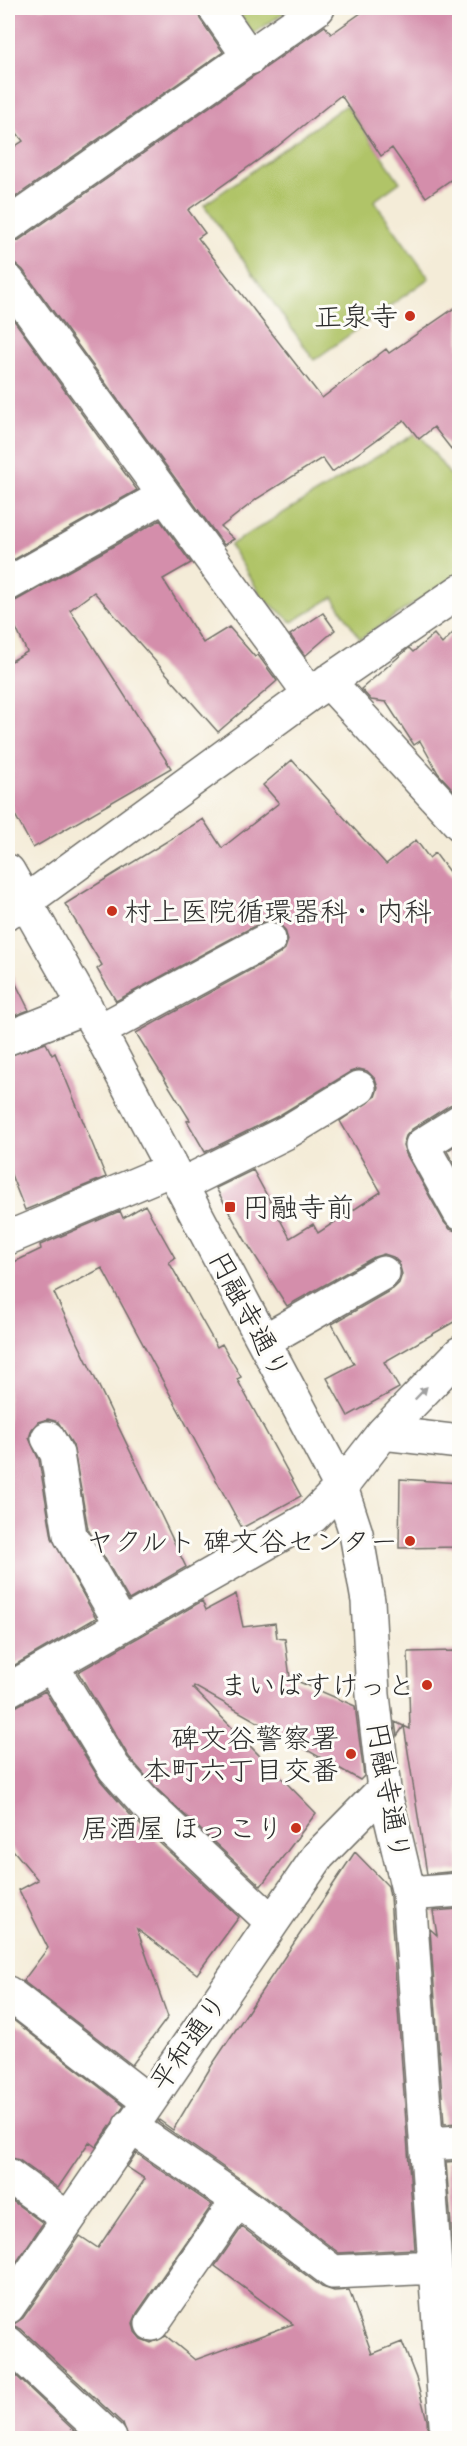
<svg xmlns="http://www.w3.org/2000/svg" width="467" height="2446" font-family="Caveat,'Klee One',sans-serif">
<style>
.green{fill:#b0c468;stroke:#6e784a;stroke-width:1.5}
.building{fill:#d48eab}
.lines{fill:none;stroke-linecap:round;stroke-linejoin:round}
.minor-casing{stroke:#716f68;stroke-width:36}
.minor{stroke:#fff;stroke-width:33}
.oneway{fill:#a0a0a0}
.poi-dot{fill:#c8321e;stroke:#fdfcf7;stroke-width:2}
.labels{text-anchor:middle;stroke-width:6;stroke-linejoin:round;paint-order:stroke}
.poi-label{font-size:28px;fill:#2b2b2b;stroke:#fdfcf7;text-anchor:end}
.street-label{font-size:28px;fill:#2b2b2b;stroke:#fdfcf7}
</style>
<rect width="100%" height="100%" fill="#fdfcf7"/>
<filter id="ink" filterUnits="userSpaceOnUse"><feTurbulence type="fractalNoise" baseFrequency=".0167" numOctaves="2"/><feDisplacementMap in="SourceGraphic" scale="12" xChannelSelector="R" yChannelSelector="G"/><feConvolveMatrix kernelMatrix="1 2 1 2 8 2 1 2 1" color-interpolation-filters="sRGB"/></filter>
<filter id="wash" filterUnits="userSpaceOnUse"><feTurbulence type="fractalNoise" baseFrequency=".008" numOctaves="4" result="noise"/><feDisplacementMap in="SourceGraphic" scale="24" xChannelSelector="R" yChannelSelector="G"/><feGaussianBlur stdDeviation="1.35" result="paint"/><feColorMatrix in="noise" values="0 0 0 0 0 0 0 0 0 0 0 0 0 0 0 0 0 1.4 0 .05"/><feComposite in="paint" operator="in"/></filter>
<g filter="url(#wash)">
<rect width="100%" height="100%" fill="#f4ecd8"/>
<!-- green -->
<path class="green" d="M236,8H291L253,34Z
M346,105L400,182L374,201L429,278L314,360L204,205Z
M418,432L459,487V574L360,639L333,597L292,622L262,597L230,545Z"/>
<g id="blocks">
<!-- building -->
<path class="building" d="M8,8H197L200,19L223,52L8,202V151L23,141L8,121Z
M368,8H459V174L426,197L392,148L381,156L341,95L278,146L188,210L205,233L198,238L322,398L386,349L389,353L459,305V459L434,427L419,439L404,420L332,472L322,458L258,498L221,527L234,539L224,545L23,270L16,264L8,263V243L19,240L325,26L331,34Z
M8,312L137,490L8,563Z
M160,520L191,563L163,579L203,643L229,627L255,657L258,655L277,681L218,732L94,592L70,610L171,768L33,848L8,802V663L27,652L8,611V603L17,600Z
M323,613L335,630L305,656L290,635Z
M459,627V796L438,773L420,741L414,745L386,702L371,700L361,689L409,648L413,652L434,634L442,644Z
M292,760L386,864L416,840L429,858L435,853L459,885V1102L450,1105L412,1129L406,1136L403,1145L406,1154L444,1222L450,1229L459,1232V1319L384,1362L399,1388L348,1416L327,1378L354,1364L332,1324L393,1289L399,1283L402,1274L399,1263L393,1257L384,1254L374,1257L287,1306L245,1240L216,1188L253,1170L290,1238L313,1224L318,1233L381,1192L340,1121L375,1097L378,1088L375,1079L367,1071L359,1069L350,1072L278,1116L205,1152L187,1121L190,1120L136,1033L278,955L285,949L288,940L285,930L278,923L270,920L260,923L116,1001L97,969L102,965L65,904L203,819L222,848L279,803L263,785Z
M8,968L29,1010L8,1018Z
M46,1043L52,1055L55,1053L106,1177L25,1210L8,1167V1056Z
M459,1143V1174L447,1151Z
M145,1205L175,1258L169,1262L217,1347L222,1344L241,1377L237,1379L301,1496L242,1528L102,1268L54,1293L186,1567L129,1600L88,1529L73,1445L58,1422L48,1419L38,1422L32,1429L29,1438L39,1460L52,1538L96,1618L8,1669V1265L41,1249L40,1245L120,1211L123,1218Z
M400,1479L459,1483V1547L399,1548Z
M236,1594L243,1627L275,1623L277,1638L285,1639L290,1678L355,1706L364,1776L360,1780L194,1686L193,1688L316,1813L261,1886L158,1790L129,1757L78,1672L202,1601L206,1610Z
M459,1651V1871L427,1874L404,1726L397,1736L395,1722L410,1729L408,1652Z
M45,1691L100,1780L132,1817L239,1917L197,1974L137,1929L168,2017L132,2065L23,1981L48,1948L19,1890L38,1880L8,1844V1709L17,1706Z
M355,1852L388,1886L390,1897L415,2249L339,2253L249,2185L158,2122L159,2120L173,2130L212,2065Z
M459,1909V1952L454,1953L459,1958V2123L444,2124L430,1929L437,1935L433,1911Z
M8,2016L124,2106L96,2147L89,2142L58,2188L19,2160L8,2157Z
M136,2153L212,2205L137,2313L133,2323L135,2332L141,2339L151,2343L166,2336L195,2360L293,2324L215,2266L242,2227L322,2287L334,2291L349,2290L372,2354L402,2342L416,2378L427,2420L428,2439H128L123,2424L21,2329L12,2325L23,2318L80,2236L98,2248L145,2179L127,2167Z
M459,2161V2263H454L446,2162Z
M8,2198L43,2223L8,2275Z
M8,2368L83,2439H8Z"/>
</g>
</g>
<g filter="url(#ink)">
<use href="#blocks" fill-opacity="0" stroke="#716f68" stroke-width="1.5"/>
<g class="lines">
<!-- minor casing -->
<g class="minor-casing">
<path id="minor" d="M215,8L250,58
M8,225L318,8
M8,281L310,694
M8,584L164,496
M328,681L460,824
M8,871L99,1031L341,1487L356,1533L368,1601L373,1695L384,1789L409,1894L447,2438
M8,912L25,902L310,694L460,591
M99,1031L269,939
M8,1038L86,1007
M460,1121L422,1145L460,1213
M181,1185L287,1132L359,1088
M8,1238L172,1169
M264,1341L383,1273
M383,1433L460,1442
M48,1438L57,1454L70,1535L122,1625
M52,1666L114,1768L145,1803L272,1922
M8,1690L312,1517L341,1487L383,1433L460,1353
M409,1894L460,1890
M8,1993L148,2101
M130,2126L238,2200L333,2272L435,2267
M427,2144L460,2142
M8,2175L67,2218
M8,2307L318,1856L384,1789
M152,2324L238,2200
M8,2343L110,2438"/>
</g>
<!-- minor -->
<use href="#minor" class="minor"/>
</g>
<!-- one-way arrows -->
<defs><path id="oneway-solid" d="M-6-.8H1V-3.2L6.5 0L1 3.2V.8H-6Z" transform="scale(1.5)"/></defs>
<use class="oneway" href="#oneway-solid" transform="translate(421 1393) rotate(-46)"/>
</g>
<!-- markers -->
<g class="poi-dot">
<circle cx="410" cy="316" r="6"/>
<circle cx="112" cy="911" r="6"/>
<rect x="224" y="1201" width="12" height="12" rx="3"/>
<circle cx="410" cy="1541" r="6"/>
<circle cx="427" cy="1685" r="6"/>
<circle cx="351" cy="1754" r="6"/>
<circle cx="296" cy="1828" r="6"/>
</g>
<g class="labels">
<!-- poi labels -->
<g class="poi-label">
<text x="398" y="326">正泉寺</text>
<text x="124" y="921" text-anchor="start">村上医院循環器科・内科</text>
<text x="242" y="1217" text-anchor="start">円融寺前</text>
<text x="398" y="1551">ヤクルト 碑文谷センター</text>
<text x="415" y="1695">まいばすけっと</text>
<text x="339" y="1748">碑文谷警察署<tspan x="339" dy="32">本町六丁目交番</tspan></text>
<text x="284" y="1838">居酒屋 ほっこり</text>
</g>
<!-- street labels -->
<g class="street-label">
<text transform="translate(250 1315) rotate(62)" y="10">円融寺通り</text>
<text transform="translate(389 1791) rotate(80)" y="10">円融寺通り</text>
<text transform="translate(188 2042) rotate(-55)" y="10">平和通り</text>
</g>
</g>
<!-- margin -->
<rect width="467" height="2446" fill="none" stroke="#fdfcf7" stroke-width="30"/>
</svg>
